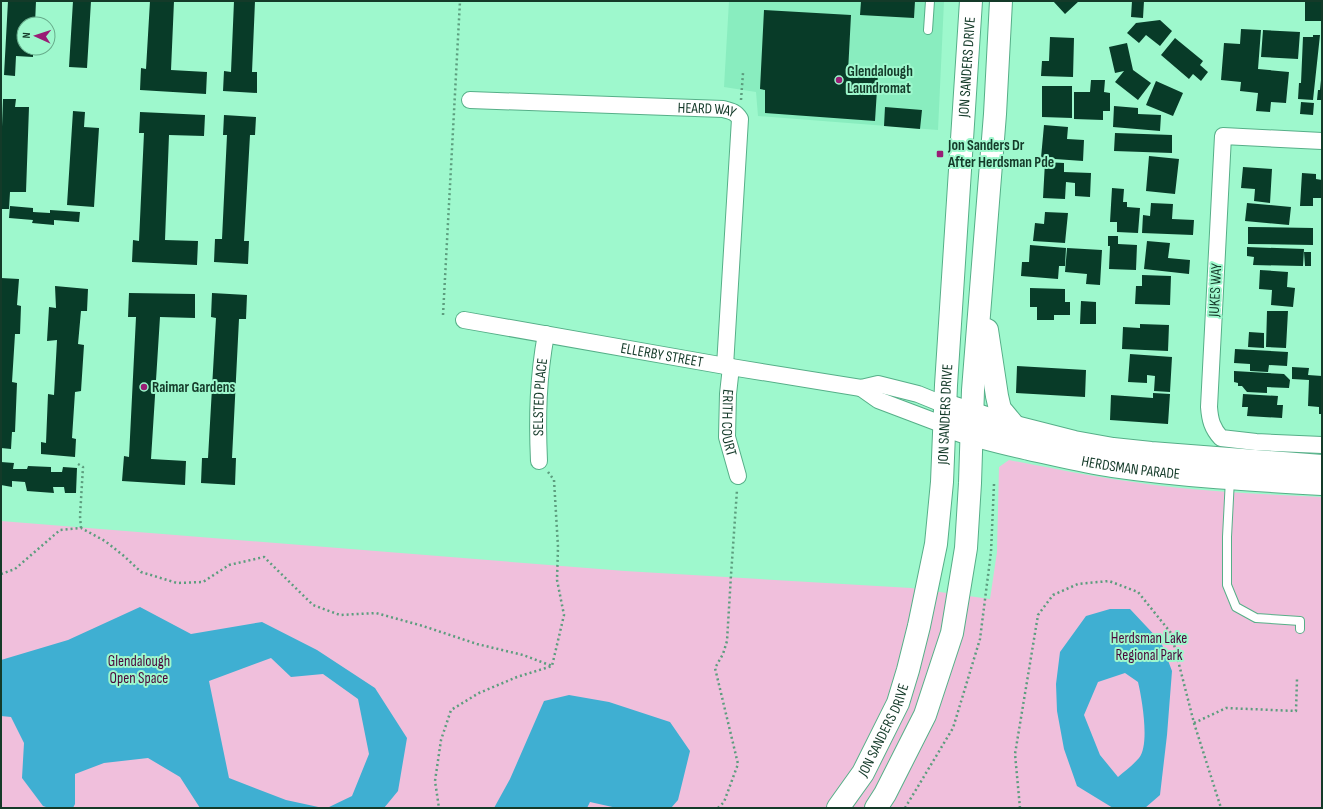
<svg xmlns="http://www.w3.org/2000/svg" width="1323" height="809" font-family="'Sofia Sans Condensed',sans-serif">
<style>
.built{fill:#89edbf}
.green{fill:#f0bfdc}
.water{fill:#3fafd2;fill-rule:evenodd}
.building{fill:#083b28}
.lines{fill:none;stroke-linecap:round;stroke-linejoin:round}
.service-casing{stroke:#56af88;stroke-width:10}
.minor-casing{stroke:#56af88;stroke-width:18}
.secondary-casing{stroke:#56af88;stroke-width:24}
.primary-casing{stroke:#56af88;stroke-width:24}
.path{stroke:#5c9d7e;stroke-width:2.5;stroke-dasharray:2 3;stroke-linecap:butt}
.service{stroke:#fff;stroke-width:8}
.minor{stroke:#fff;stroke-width:16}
.secondary{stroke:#fff;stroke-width:22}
.primary{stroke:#fff;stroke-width:22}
.poi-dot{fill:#991d75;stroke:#9ef8cd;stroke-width:1.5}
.labels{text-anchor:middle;stroke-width:4;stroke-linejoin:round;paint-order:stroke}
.street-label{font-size:15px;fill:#143a29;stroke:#9ef8cd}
.poi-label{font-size:15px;font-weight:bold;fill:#143a29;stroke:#9ef8cd;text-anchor:start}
.park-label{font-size:15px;fill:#4d083a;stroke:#9ef8cd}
</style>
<rect width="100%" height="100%" fill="#9ef8cd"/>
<!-- built -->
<path class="built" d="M729,1H944L938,130L758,116L756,92L724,87Z"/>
<!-- green -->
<path class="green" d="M1009,460C1055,469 1100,478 1147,484C1205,492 1263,494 1322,497V808H1V521L625,571L911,588L990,599L997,552L999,467Z"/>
<!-- water -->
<path class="water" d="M140,607L191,634L262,622L317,650L375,688L407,738L398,791L384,808H327L352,796L369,754L358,699L323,674L291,677L271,658L209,681L229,778L286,800L323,808H200L180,777L148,758L104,763L75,774V804L73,808H49L43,806L22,778L24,743L11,717L1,716V660L68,640Z
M1110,609H1130L1161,642L1172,671L1167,735L1160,795L1145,808H1113L1077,786L1064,749L1057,711L1056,684L1060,652L1086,616ZM1125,673L1138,682C1142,699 1150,745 1139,758C1133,765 1125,771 1118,777L1100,755L1084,715L1098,682Z
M569,695L609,702L670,722L690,751L678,800L671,808H617L590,802L587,808H494L510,779L544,701Z"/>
<!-- building -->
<path class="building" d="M8,1H36L35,24H24V48H33V57L16,56L15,76L4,75Z
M73,1H91L87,68L69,67Z
M150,1H174L171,70L207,72L206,94L140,90L141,68L146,69Z
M234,1H255L252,72H257V93L223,91L224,71L231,72Z
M861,1H915L914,18L860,15Z
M1053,1H1079L1065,14Z
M1132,1H1144L1143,18L1131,17Z
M1305,1H1322V21H1305Z
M764,10L851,15L848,72L878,74L875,121L765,113V90L760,89Z
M1160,20L1172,31L1160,46L1146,35L1139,43L1127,33L1136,23Z
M1241,29L1261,30L1258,69L1289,72L1286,103L1271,102L1270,112L1256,111L1258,93L1240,91L1241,82L1221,80L1224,43L1240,44Z
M1263,30L1300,32L1298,59L1261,57Z
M1313,35H1320L1313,100L1298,99L1299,83H1301L1303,37H1313Z
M1050,37L1074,38L1073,77L1041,76L1042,61H1049Z
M1175,38L1203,61L1200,65L1208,72L1201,81L1193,74L1189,79L1161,55Z
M1127,43L1133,70L1151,83L1138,100L1115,82L1124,71L1115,73L1109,47Z
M1091,80H1105L1104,92L1110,93V111H1103V120L1074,119V92H1090Z
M1321,80H1322V100H1317L1318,90H1320Z
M1156,81L1183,93L1173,116L1146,105Z
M1042,86H1072V118L1042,117Z
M3,99H16L15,107H29L26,192H10L9,209H1V154Z
M1301,102L1314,103L1313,115L1300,114Z
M1114,106L1138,108V114L1161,115L1160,131L1113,127Z
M885,107L922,110L920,129L884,126Z
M73,111L85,112L84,127L99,128L94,207L67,205Z
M140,112L205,115L204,136L169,135L165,240L198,241L197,265L132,262L133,240L139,241L144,133H139Z
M224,115L256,117L255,135H250L244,241H249L248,264L214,262L215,239H222L227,135H223Z
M1044,125L1068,127L1067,139L1084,140L1083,161L1041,158Z
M1115,133L1172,135V153L1114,151Z
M1149,156L1179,159L1175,194L1146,191Z
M1045,162L1064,163V172L1091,173L1090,197L1075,196V183L1066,182L1065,199L1043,198Z
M1243,167L1272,169L1270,203L1254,201L1255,189L1241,188Z
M1302,173L1316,174V179L1322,180V198H1313V206H1300Z
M1112,188L1124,189L1123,202H1127V207L1140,208L1138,233L1117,232V222H1110Z
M1151,203L1173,204L1172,219L1194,220L1193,235L1142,233L1143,215L1150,216Z
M1247,203L1291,207L1289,225L1245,221Z
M10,206L33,208V212L50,213V210L80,212L79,222L54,220V225L32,223L33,220L9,218Z
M1045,212L1068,213L1065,243L1033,241L1035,223L1044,224Z
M1248,227L1313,228V245L1248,244Z
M1108,236H1118V244L1137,245L1136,270L1109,269L1110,246H1108Z
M1147,241L1170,243L1168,258L1190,260L1189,274L1144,269Z
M1030,245L1066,248L1065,266H1059L1058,279L1021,276L1022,262H1029Z
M1247,247L1304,249L1303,266L1253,265L1254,257L1247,256Z
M1067,248L1102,250L1100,285L1086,284L1087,274L1065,272Z
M1304,252H1311V266H1305Z
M1260,270L1288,272L1287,287L1295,288L1293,307L1271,305L1272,290L1259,289Z
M1142,275L1171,276L1170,305L1135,304L1136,286H1142Z
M1,278L19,279L17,305L21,306L20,334H15L12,382L17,383L15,432H12L11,449L1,448Z
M55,286L88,289L87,311H81L78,344L84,345L81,391L75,392L72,438L76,439L75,457L41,454V442L46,443L48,394L54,395L57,340L47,341L49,307L56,308Z
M1030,288L1065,289V302H1070V315H1054V320H1037V307H1030Z
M129,293L195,294V318L160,317L151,459L186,461L185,485L122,481L124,456L129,457L136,317H128Z
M212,293L247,295L246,319H239L232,458H236L235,485L201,483L202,458H208L216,318L211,317Z
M1081,301L1096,302V324H1080Z
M1267,311H1288L1286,348L1266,347Z
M1140,324L1169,325L1168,351L1122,349L1123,327L1140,328Z
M1249,332L1264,333V348L1248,347Z
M1235,349L1288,352L1287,366L1269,365L1268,372L1250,371V364L1234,363Z
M1130,354L1172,357L1170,392L1154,391L1155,376L1147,375V383L1128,382Z
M1017,366L1086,370L1085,397L1016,393Z
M1292,367L1309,368L1308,375L1322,376V414H1319V407L1308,406L1309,380L1292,379Z
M1234,371L1284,374L1290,380L1289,388L1267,387V393L1247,392L1242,386H1238V383L1234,382Z
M1153,393L1170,394L1168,424L1110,420L1111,395L1153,398Z
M1243,394L1278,396L1277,405H1283L1282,418L1247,416L1248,407H1242Z
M1,462L14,463L13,469H27L28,466L51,467V472H62L63,467L77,468L76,493H65L64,487H53L54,493L27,491L25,482L12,481V487L1,485Z"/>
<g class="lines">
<!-- service casing -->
<g class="service-casing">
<path id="service" d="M928,30L930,1
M1230,479L1227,537V585L1236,607L1256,618L1300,621V629"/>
</g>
<!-- minor casing -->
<g class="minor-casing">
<g id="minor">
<path id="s1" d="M470,100L723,109C731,111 736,112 740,119L725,366"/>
<path d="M1322,141L1223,136L1209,407C1210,420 1212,428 1221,438L1256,442L1322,445"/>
<path id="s2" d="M464,320L731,367L861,388L878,384L918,394L945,405"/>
<path id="s3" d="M731,367L728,394L727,437L738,476"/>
<path d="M861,388L878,400L944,425"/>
<path id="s4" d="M539,461C537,416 538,378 546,334"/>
</g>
</g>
<!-- secondary casing -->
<g class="secondary-casing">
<g id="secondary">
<path d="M945,405L1015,427L1074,442L1113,449L1151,453L1322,466"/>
<path id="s5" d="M944,425C973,436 999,442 1029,449C1057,455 1084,462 1113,466C1182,476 1252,480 1322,484"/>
</g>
</g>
<!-- primary casing -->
<g class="primary-casing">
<g id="primary">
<path d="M987,330L997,396L1000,409L1015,427"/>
<path id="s6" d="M838,808L863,773L898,703L908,670L919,626L936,544L942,482L946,385L971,1"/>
<path d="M876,808L885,794L925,715L952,633L966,548L970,483L973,390L995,114L1001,1"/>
</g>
</g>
<!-- path -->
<path class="path" d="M741,100L743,73
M443,315L460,1
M78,464L83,467L80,516L81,528
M548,472L554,480L558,547L557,580L564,615L552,666
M1,574L15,569L60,530L81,528L105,541L124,556L141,572L177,583L203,582L229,565L264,557L313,605L340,615L376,613L423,626L477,644L523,655L552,666L517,677L479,693L451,710L441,740L435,781L439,808
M1194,723L1226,708L1296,711L1297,679
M718,808L724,802L738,764L715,668L723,654L727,641L731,575L737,490
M905,808L953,728L980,639L991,552L994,484
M1020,808L1015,754L1038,615L1053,595L1078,584L1109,581L1138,592L1171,633L1194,723L1221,808"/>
<!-- service -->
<use href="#service" class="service"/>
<!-- minor -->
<use href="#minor" class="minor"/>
<!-- secondary -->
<use href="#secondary" class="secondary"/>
<!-- primary -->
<use href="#primary" class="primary"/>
</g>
<!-- markers -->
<g class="poi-dot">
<circle cx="839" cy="80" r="4"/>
<rect x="936" y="150" width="8" height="8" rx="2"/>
<circle cx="144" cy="387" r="4"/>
</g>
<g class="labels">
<!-- street labels -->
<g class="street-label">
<text dy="5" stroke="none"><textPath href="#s6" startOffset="763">JON SANDERS DRIVE</textPath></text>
<text dy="5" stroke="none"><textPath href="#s1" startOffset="237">HEARD WAY</textPath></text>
<text transform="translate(1215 290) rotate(-87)" y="5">JUKES WAY</text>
<text dy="5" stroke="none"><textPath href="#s2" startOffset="201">ELLERBY STREET</textPath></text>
<text dy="5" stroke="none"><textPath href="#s4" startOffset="64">SELSTED PLACE</textPath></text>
<text dy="5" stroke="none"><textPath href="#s6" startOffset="415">JON SANDERS DRIVE</textPath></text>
<text dy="5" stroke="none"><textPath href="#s3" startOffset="56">ERITH COURT</textPath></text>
<text dy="5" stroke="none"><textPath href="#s5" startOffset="192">HERDSMAN PARADE</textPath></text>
<text dy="5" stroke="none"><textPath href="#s6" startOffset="91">JON SANDERS DRIVE</textPath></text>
</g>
<!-- poi labels -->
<g class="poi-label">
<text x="847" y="76">Glendalough<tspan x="847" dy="17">Laundromat</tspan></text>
<text x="948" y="150">Jon Sanders Dr<tspan x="948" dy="17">After Herdsman Pde</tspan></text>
<text x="152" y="392">Raimar Gardens</text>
</g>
<!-- park labels -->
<g class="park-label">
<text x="1149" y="643">Herdsman Lake<tspan x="1149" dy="17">Regional Park</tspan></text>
<text x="139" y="666">Glendalough<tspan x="139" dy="17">Open Space</tspan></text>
</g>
</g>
<!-- border -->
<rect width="1323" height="809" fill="none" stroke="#143a29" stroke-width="4"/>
<!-- north arrow -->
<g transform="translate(36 36) rotate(273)"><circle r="19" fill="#9ef8cd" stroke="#67ac8b"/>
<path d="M0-3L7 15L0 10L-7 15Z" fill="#991d75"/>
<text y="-6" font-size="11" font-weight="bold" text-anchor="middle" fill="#143a29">N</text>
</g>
</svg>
